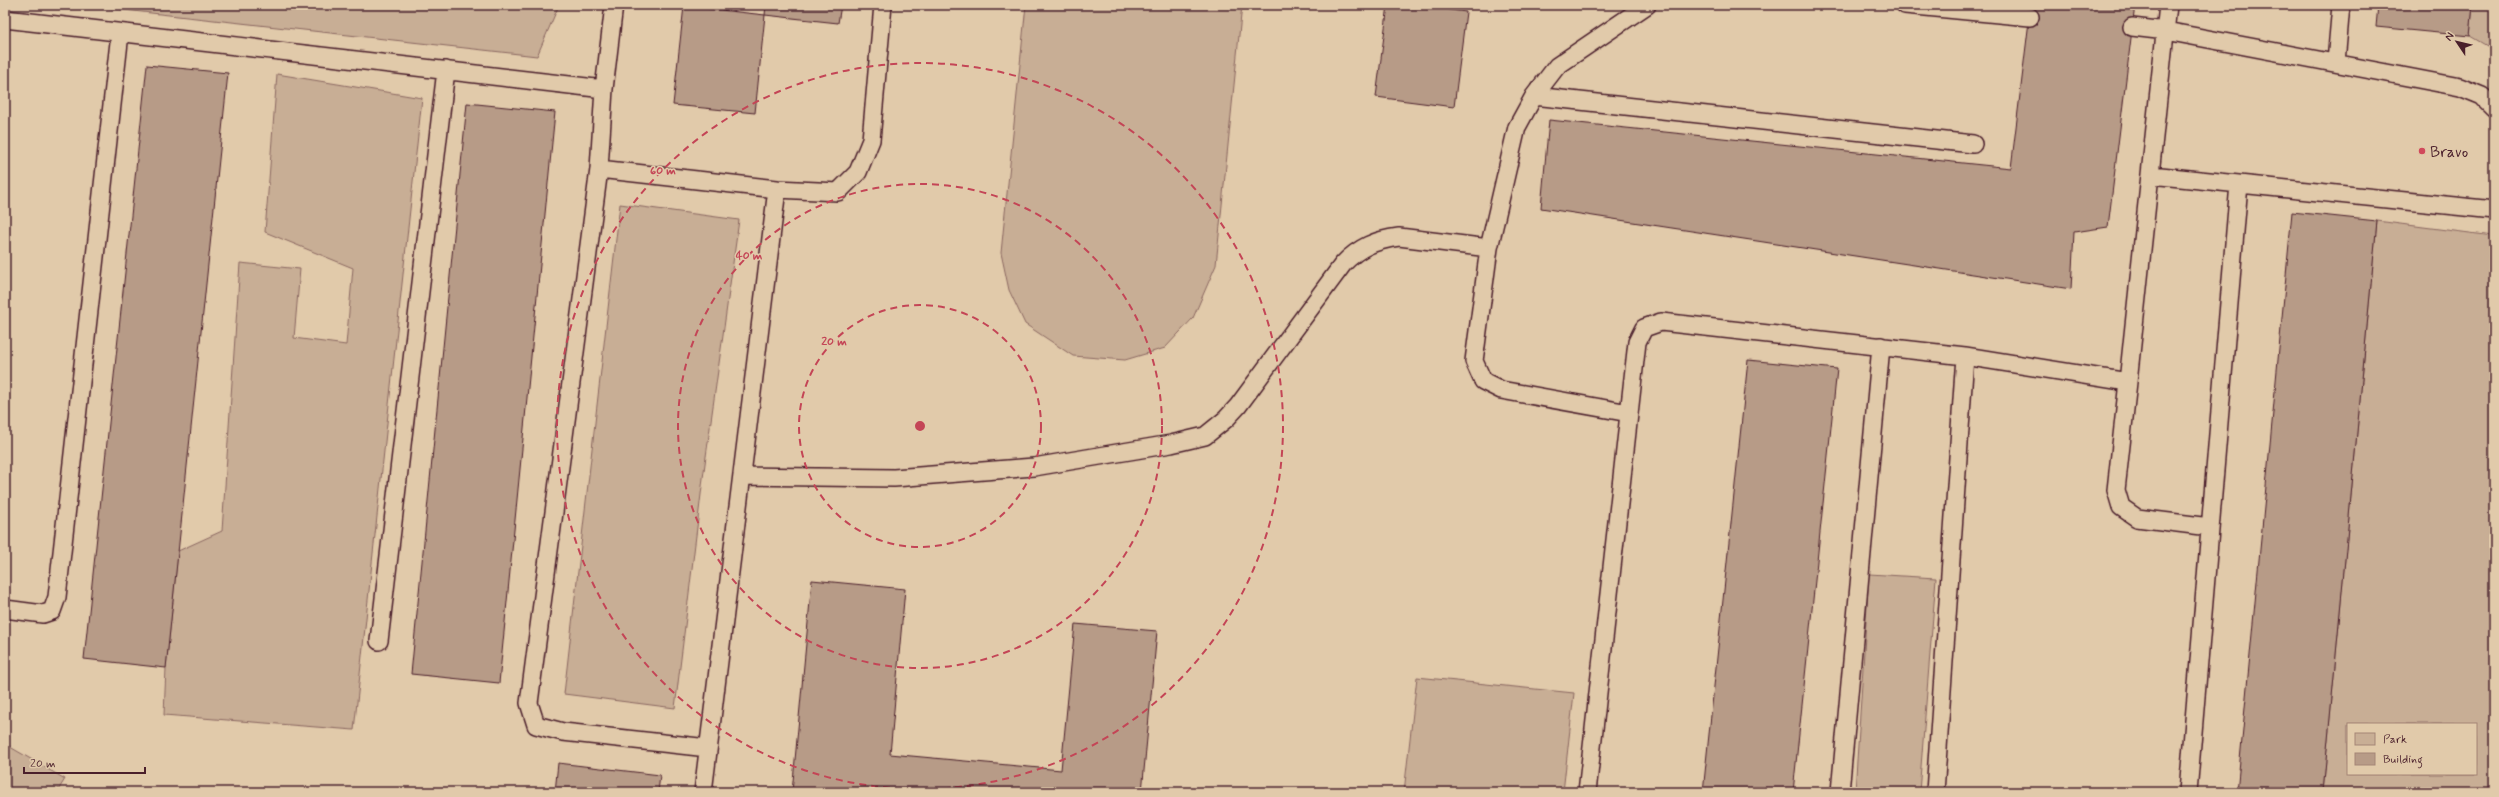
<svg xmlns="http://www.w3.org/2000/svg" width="2499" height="797" font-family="Mynerve,sans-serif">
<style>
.green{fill:#c8ae95;stroke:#896660;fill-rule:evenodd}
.building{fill:#b79b87;stroke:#4a1f2b}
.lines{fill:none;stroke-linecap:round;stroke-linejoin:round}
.service-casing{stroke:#4a1f2b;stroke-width:20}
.service{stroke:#e1caaa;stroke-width:17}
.ring{fill:none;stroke:#c44556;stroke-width:2;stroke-dasharray:7 5}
.poi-dot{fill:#d1495b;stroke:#e1caaa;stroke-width:1.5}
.labels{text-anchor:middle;stroke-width:3;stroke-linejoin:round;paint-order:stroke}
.poi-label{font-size:16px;fill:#4a1f2b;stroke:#e1caaa;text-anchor:start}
.centre{fill:#c44556;stroke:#e1caaa;stroke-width:2}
.ring-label{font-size:12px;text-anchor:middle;font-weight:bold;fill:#c44556;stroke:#e1caaa;stroke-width:3;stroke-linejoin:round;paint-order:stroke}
</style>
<rect width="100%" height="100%" fill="#e1caaa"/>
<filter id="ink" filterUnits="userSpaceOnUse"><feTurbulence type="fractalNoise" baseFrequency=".025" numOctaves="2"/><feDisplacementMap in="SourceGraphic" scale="8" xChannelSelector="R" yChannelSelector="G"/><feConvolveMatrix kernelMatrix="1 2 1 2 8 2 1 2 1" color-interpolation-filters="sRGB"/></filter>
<g filter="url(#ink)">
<!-- green -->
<path class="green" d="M79,5H559L537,56Z
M1026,5H1242L1216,265L1193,318L1165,348L1125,360L1073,356L1025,324L1009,290L1001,253Z
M2473,5H2494V50L2470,36Z
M277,74L422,98L354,730L164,715L166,668L178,551L222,531L240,263L300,269L294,338L346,345L353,268L265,232Z
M620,204L739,220L703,478L675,708L564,694Z
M2377,221L2493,236L2494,792L2323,791ZM2348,724H2476V774H2348Z
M1869,574L1936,578L1919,792H1855Z
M1417,677L1574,693L1563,792H1404Z
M5,744L65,779L57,792H5Z"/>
<!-- building -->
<path class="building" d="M766,5H841L838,23L765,15Z
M1388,5H1412L1466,12L1454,107L1376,97Z
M2031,5H2135L2108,227L2074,232L2071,289L1541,208L1549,120L2011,168Z
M2378,5H2473L2470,36L2376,27Z
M684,6L765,15L755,113L673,105Z
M147,65L228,73L166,668L84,659Z
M467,103L555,112L499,683L411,674Z
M2292,212L2377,221L2323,792H2237Z
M1748,360L1837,369L1793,792H1703Z
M812,580L905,589L890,754L1061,770L1075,624L1157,631L1142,792H792Z
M558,763L660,775L658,792H555Z"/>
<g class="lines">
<!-- service casing -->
<g class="service-casing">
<path id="service" d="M614,5L604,89L599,169L529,703L536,725L563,732L708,748
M1905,5L2030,17
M5,19L604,89
M2132,27L2166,31L2460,87L2482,96L2494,108
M2336,62L2341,5
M1534,96L1973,144
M599,169L777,189L838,192L858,172L871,140L883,5
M2151,175L2494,210
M2128,382L2116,490L2121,507L2137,518L2210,527
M1629,413L1501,390L1483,381L1474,361L1489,248L1517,127L1534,96L1557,66L1647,5
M742,476L894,478L1034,467L1171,444L1205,436L1226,419L1238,406L1343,264C1359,247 1376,240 1399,237L1489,248
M5,609L43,614L52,611L57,597L120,33
M379,641L446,70
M703,792L777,189
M1587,792L1637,342L1644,328L1661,322L1965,356L2128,382L2168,5
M1840,792L1881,346
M1935,792L1965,356
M2188,792L2239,184"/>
</g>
<!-- service -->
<use href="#service" class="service"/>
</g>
</g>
<!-- distance rings -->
<g class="ring">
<circle cx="920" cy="426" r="121"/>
<circle cx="920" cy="426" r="242"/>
<circle cx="920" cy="426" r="363"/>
</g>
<!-- markers -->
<circle class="poi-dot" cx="2422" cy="151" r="4"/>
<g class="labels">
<!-- poi labels -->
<g class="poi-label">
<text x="2430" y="157">Bravo</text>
</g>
</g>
<circle cx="920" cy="426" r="6" class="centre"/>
<g class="ring-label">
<text x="663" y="174">60 m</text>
<text x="749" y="259">40 m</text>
<text x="834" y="345">20 m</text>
</g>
<!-- margin -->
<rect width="2499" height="797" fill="none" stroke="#e1caaa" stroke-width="20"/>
<rect x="10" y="10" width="2479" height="777" fill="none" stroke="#4a1f2b" stroke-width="1.5" filter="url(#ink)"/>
<!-- legend -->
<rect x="2347" y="723" width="130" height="52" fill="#e1caaa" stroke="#a58677"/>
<rect x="2355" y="733" width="20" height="12" fill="#c8ae95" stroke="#a58677"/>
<text x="2383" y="743" font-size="12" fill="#4a1f2b">Park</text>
<rect x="2355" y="753" width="20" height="12" fill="#b79b87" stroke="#a58677"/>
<text x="2383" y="763" font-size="12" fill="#4a1f2b">Building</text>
<!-- north arrow -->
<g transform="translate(2457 42) rotate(305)" stroke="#e1caaa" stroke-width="3" paint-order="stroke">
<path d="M0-3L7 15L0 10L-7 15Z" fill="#4a1f2b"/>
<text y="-6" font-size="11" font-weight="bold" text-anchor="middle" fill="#4a1f2b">N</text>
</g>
<!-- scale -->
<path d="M24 767v6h121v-6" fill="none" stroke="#4a1f2b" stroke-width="2"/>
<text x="30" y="767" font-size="12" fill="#4a1f2b" stroke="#e1caaa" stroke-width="3" paint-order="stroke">20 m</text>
</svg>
